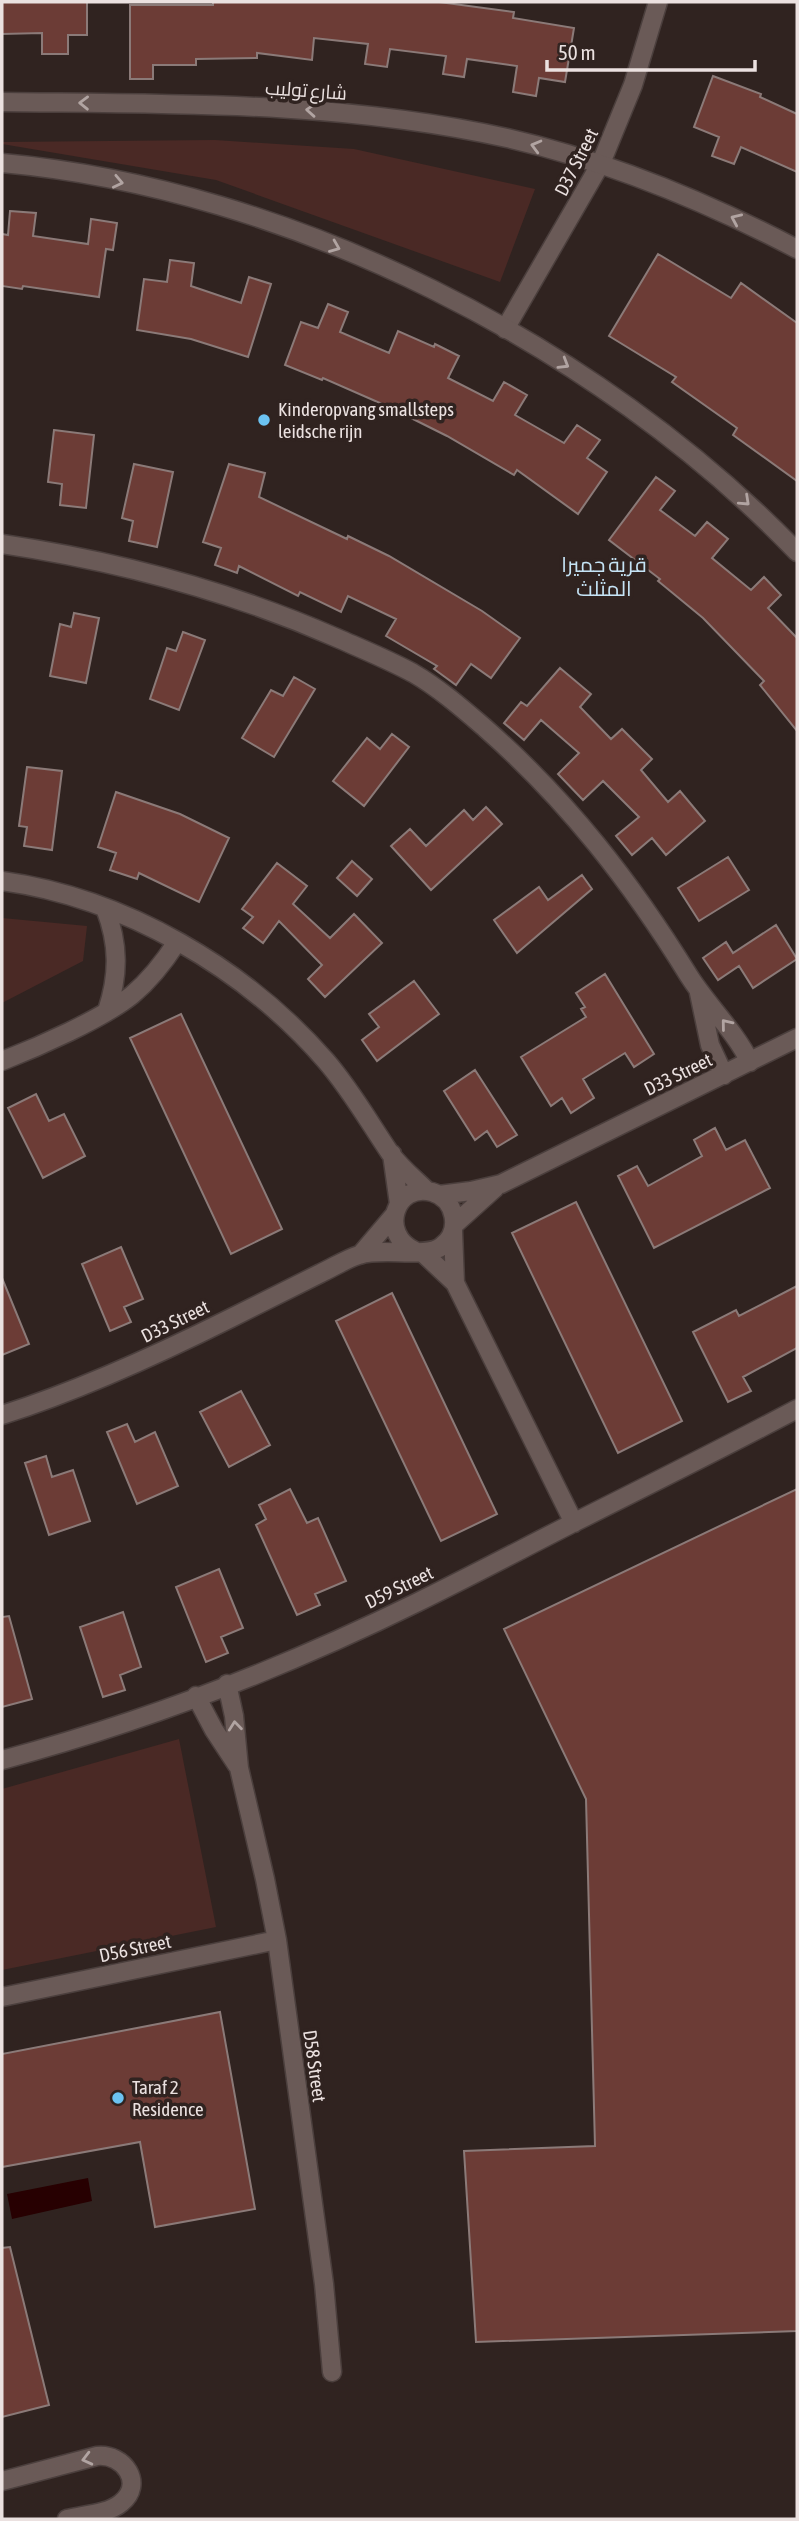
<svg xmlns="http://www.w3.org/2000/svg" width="799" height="2521" font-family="'Asap Condensed',Cairo,sans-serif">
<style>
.green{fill:#4a2925}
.water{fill:#270001}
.building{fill:#6c3c36;stroke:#8b7a78;stroke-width:2}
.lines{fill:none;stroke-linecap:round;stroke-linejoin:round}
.street-casing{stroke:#4b3f3d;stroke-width:21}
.secondary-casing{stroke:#4b3f3d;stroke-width:21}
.street{stroke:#6a5a57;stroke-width:18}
.secondary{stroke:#6a5a57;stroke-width:18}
.oneway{stroke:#b1a4a2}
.poi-dot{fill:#6cc3f2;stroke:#302320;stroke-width:2.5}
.labels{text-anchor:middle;stroke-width:7;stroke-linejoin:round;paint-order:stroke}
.street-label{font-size:19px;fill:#ebe1e0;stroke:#302320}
.poi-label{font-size:19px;fill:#ebe1e0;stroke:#302320;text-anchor:start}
.neighbourhood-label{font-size:21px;fill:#c5e3f5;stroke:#302320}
</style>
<rect width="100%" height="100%" fill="#302320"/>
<!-- green -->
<path class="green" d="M215,140L354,149L535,189L500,282L216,180L2,144V142Z
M2,918L87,926L83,961L2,1003Z
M179,1739L216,1927L2,1970V1789Z"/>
<!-- water -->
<path class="water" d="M88,2178L92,2201L12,2219L7,2194Z"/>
<!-- building -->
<path class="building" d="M2,2H87V35H68V54H42V33L2,34Z
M213,2H439L514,12L513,18L574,28L565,82L539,78L536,96L513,92L517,66L467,59L464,77L443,74L446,56L390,49L387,67L365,64L368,44L314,38L312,60L257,53V58L196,59V65H153V79H130V5H213Z
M713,76L761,94L760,97L797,114V172L741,147L734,164L712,156L719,137L694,127Z
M10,211L36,213L33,236L88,244L91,219L117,223L113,250L106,249L99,297L23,286L22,289L2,286V234L8,235Z
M658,254L731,298L741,283L797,323V481L733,435L737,428L672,382L676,377L609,336Z
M170,260L194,263L191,286L241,303L249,277L271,284L248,357L191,339L137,330L144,279L167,282Z
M328,304L348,312L340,332L389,353L398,331L434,347L435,344L459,356L448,378L493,401L504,382L527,395L515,415L564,443L577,425L600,440L587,458L607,472L578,514L517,470L514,475L447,436L389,407L323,378L322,380L285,365L301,322L318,328Z
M54,430L94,435L86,508L60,505L62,484L48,482Z
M134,464L173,472L157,547L129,541L133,521L122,518Z
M229,464L265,473L259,497L347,539L348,536L389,556L482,611L520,638L491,678L471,664L456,685L434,669L437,666L386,636L396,619L348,596L341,612L300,592L298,596L239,566L237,573L215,565L221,548L203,542Z
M656,477L675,491L660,510L695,536L707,522L728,539L712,558L751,590L764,577L781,595L768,608L797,638V731L760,685L764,681L703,618L658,581L660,579L609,540Z
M74,613L99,618L86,683L50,676L60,624L71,627Z
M183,632L205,640L179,710L150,699L167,648L176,651Z
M560,668L591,694L580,707L611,739L622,729L652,759L641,770L668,802L680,791L705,821L666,855L652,838L632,855L616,836L639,817L603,781L583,800L558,774L579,753L541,720L524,740L504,723L521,702L527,706Z
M294,677L315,689L274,757L242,738L271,690L283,696Z
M392,734L409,747L364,806L333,781L367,738L380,749Z
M27,767L62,771L52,850L24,846L27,827L19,826Z
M116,792L180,814L229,838L199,902L139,873L137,879L110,870L116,853L98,847Z
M486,807L502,824L431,890L391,846L410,829L426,846L464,810L473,820Z
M728,857L749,890L699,921L678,888Z
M352,861L372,879L357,896L337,878Z
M277,863L307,886L293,904L330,938L354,914L382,943L325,997L308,979L322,965L279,921L263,943L243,928L253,917L242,909Z
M582,875L592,889L517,953L494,920L539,887L548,900Z
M776,925L797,959L753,988L739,966L718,980L703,958L726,942L733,953Z
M605,974L654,1054L634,1067L625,1053L583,1079L594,1098L571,1113L562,1098L551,1106L521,1057L586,1017L581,1009L585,1007L576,993Z
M414,981L439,1014L377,1061L362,1040L379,1027L369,1014Z
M181,1014L282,1229L231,1254L130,1038Z
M475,1070L517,1135L497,1147L487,1131L475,1140L444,1091Z
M36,1094L49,1121L64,1114L85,1156L43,1178L8,1108Z
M715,1128L726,1150L745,1140L770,1188L654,1248L618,1176L637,1166L648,1186L702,1156L694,1140Z
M576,1202L682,1421L618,1453L512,1233Z
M121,1247L143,1299L124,1307L131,1322L110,1331L82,1264Z
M2,1278L29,1344L2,1355Z
M797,1286V1348L743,1377L751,1391L728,1402L693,1332L736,1310L739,1316Z
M392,1293L497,1514L441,1541L336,1321Z
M241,1391L270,1445L229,1467L200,1412Z
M127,1424L135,1442L155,1432L178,1486L137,1504L107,1432Z
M46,1456L52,1477L73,1470L90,1521L49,1535L25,1463Z
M290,1489L307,1523L318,1518L346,1581L315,1594L320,1605L297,1615L256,1525L266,1519L259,1505Z
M797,1489V2331L476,2342L464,2151L595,2146L586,1799L504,1629Z
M219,1569L243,1628L221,1637L228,1653L206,1662L176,1587Z
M123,1612L141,1667L120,1675L125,1690L103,1697L80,1627Z
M9,1616L32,1699L2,1707V1617Z
M220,2012L255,2209L155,2227L140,2142L2,2167V2054Z
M10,2247L49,2405L2,2417V2248Z"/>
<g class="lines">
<!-- street casing -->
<g class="street-casing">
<path id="street" d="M505,329L601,163L633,85L658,2
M2,544C117,561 230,591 337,638C362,649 389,660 413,673C439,688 463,709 485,728C568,801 631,882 689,976C708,1006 734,1030 750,1062
M2,881C125,898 245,968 326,1061C351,1090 369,1122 390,1153C400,1167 415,1179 427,1191
M105,908C119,944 119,975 107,1011
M699,993L710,1045L724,1075
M2,1061C38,1047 102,1019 132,995C150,980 164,962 177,942
M392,1154L399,1204
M439,1195L471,1191L501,1184L797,1038
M455,1224L495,1188
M453,1231L455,1283
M423,1253L455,1283L574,1523
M361,1254L395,1214
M2,1415C81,1390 157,1355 231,1318C261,1303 291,1288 321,1273C334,1267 346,1259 359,1255C382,1247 427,1259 442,1246C462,1231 456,1199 432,1192C395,1182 378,1234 415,1251
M227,1684L234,1716L239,1768L265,1879L277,1940L324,2284L332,2372
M196,1696L214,1730L237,1765
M2,1760C144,1722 286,1667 418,1602C471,1576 522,1549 575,1522C649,1485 723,1448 797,1409
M2,1997L277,1940"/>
</g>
<!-- secondary casing -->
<g class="secondary-casing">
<path id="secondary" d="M2,102C170,104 342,101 507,138C608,161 705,201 797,249
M2,163C290,189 598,345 797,552
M2,2481L97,2456C124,2453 145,2484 121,2503C108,2514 83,2515 67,2519"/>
</g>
<!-- street -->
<use href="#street" class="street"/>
<!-- secondary -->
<use href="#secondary" class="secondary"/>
</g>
<!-- one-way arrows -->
<defs><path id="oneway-chevron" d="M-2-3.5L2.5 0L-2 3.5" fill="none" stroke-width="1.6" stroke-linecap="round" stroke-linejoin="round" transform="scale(1.75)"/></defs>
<g class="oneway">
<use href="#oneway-chevron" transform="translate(84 103) rotate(-179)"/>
<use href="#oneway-chevron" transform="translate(311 110) rotate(-176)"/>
<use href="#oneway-chevron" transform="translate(536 146) rotate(-165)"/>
<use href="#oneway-chevron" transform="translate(118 182) rotate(12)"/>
<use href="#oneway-chevron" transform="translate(736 219) rotate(-156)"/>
<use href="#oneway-chevron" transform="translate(335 247) rotate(22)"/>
<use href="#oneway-chevron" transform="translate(564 364) rotate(31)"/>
<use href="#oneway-chevron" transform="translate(745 501) rotate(43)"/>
<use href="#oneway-chevron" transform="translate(726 1024) rotate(-129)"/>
<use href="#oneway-chevron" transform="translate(235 1726) rotate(-96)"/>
<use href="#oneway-chevron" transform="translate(87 2459) rotate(166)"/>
</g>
<!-- markers -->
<g class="poi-dot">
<circle cx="264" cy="420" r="7"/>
<circle cx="118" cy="2098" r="7"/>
</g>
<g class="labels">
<!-- street labels -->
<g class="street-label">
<text transform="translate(306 90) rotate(4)" y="7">شارع توليب</text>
<text transform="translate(576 162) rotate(-63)" y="7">D37 Street</text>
<text transform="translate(678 1074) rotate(-26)" y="7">D33 Street</text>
<text transform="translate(175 1321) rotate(-26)" y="7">D33 Street</text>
<text transform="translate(399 1587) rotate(-26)" y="7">D59 Street</text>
<text transform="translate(135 1948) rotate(-12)" y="7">D56 Street</text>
<text transform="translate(315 2066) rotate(82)" y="7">D58 Street</text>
</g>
<!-- poi labels -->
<g class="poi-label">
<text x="278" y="416">Kinderopvang smallsteps<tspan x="278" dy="22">leidsche rijn</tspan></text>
<text x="132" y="2094">Taraf 2<tspan x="132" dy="22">Residence</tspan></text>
</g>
<!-- neighbourhood labels -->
<g class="neighbourhood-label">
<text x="604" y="572">قرية جميرا<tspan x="604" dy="24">المثلث</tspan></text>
</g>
</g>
<!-- border -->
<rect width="799" height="2521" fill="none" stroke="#ebe1e0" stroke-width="7"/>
<!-- scale -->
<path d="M547 60v10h208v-10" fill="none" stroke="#ebe1e0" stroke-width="3.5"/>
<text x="558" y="60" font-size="21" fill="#ebe1e0" stroke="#302320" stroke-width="5" paint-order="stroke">50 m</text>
</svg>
